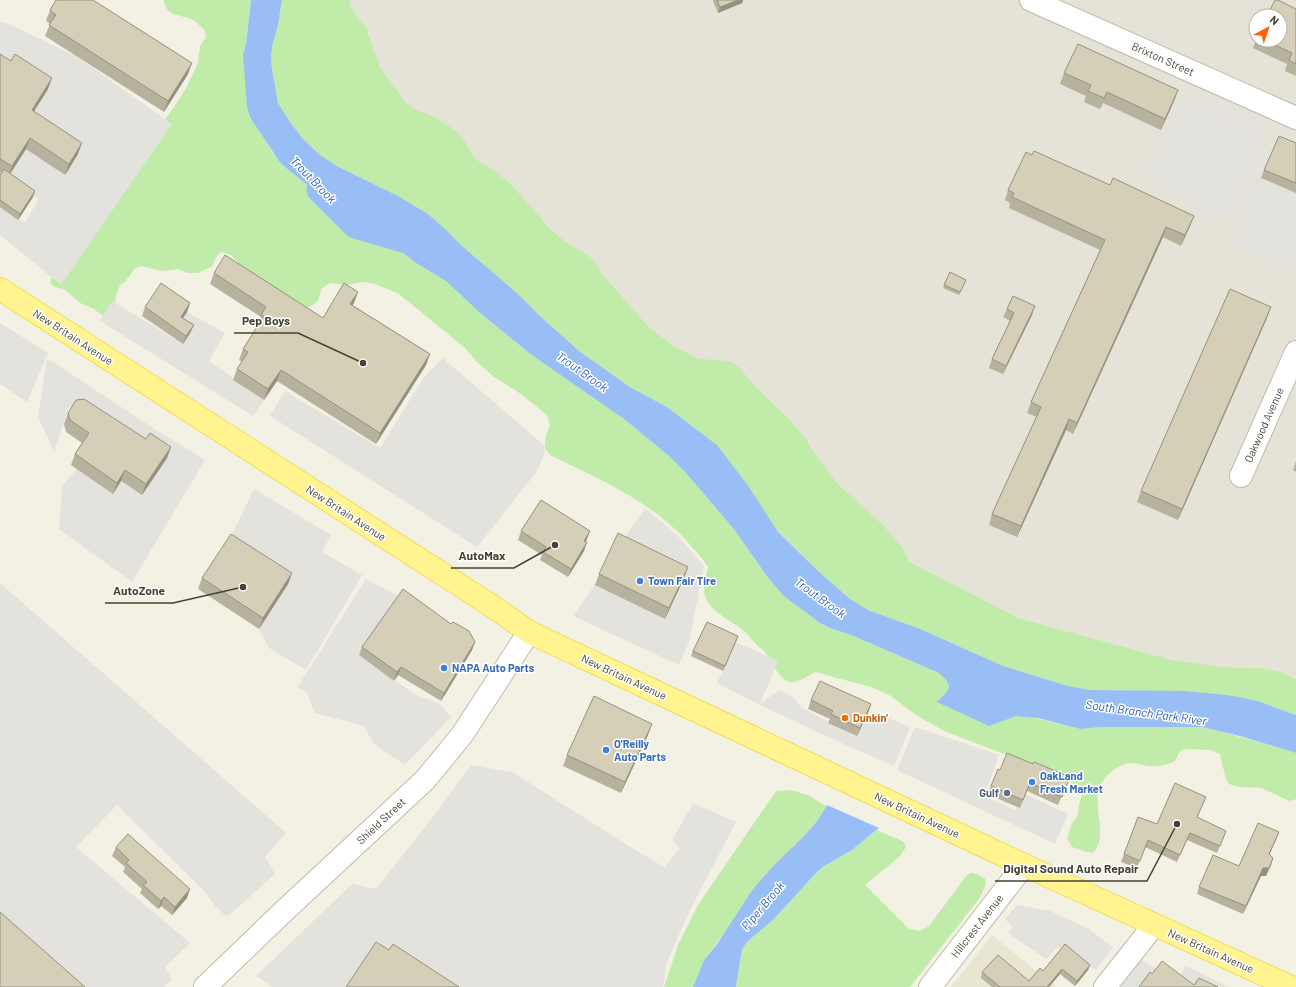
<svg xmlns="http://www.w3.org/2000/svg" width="1296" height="987" font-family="Barlow,sans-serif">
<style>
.residential{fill:#e8e5d0}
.industrial{fill:#e5e2d8;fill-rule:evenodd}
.green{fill:#c0eba8}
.parking{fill:#e3e2dc}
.water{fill:#99bef6}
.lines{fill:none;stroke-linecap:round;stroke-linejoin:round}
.river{stroke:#99bef6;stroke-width:29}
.minor-casing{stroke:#bfbba5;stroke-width:24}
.major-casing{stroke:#eddd57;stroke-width:24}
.minor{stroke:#fff;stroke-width:22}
.major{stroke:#fff490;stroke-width:22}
.wall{fill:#b7b29d}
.shaded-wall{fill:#959180}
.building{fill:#d5cfb7;stroke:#959180}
.shop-dot{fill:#3f7fe0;stroke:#fff;stroke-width:1.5}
.food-dot{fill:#e8710a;stroke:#fff;stroke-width:1.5}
.service-dot{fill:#5c6f8a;stroke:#fff;stroke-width:1.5}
.labels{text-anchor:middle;stroke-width:3;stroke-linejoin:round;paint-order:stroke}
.street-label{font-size:11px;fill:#454233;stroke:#fff}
.shop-label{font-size:11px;font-weight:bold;fill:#366cbe;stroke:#fff;text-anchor:start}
.food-label{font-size:11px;font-weight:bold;fill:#c56008;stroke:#fff;text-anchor:start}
.service-label{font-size:11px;font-weight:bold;fill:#4e5e75;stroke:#fff;text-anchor:end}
.water-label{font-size:12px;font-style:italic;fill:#245eb9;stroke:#fff}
.leader{fill:none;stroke:#454233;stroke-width:1.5}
.callout-dot{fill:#454233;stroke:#fff;stroke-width:1.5}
.callout-label{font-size:12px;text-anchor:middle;font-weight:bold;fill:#454233;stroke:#fff;stroke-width:3;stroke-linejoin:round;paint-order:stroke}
</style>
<rect width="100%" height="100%" fill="#f3f1e3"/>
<!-- residential -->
<path class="residential" d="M992,935L1056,987H951Z"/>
<!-- industrial -->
<path class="industrial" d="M349,0H1296V679L1262,668L1224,667L1172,660L1018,618L908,561L905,551L884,526L837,483L812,450L807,440L790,420L753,384L739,367L699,359L675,347L649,327L602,274L597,264L552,231L511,184L494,170L474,158L463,138L455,130L436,118L415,109L406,103L380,67L365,25L357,17L351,8ZM1256,16H1280V40H1256Z"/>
<!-- green -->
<path class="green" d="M164,0H251L246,44L243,54L250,117L273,153L286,168L336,208L354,220L373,229L416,263L446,281L480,313L533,356L624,419L669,456L685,472L722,515L736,532L769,579L793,603L820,623L830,628L851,635L939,673C957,688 949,689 938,702L1007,718L1016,716H1027L1080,729L1102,727H1201L1218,731L1287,750L1296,753V799L1290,801L1261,788L1239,787L1229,784L1226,780L1220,754L1211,750L1184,749L1180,751L1175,761C1166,765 1158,767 1148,766C1143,766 1138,763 1133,763C1121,762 1107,773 1101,784C1090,804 1110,835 1093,853L1087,852L1072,847L1067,838L1072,823L1078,815L1079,804L1082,794L1080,789L1076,785L1025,762L944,731L916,715L891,696L871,687L815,672C809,675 797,684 790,682C777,678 772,660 764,651C761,648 756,645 753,641C750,638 748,634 745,632C733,621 715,615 707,600C701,591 706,577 708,567C702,557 694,550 687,541C648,499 600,480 550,455L547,451L545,446L546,435L550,425L547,415L521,394L494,377L478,363L465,348L399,294L375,284L364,282L347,285L330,283L321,289C319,302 318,303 306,308L241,266L231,255L221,252L217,256L212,266L198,273H187L178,269L162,271L141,266L135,268L125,282L120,285L116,295L114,312L107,319L94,309L80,303L64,289L54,287L50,282L55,267L167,117L185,90L198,63L200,46L206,37L205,31C202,28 198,23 193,20C182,14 166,18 164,0Z
M282,0H349L351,8L357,17L365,25L380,67L406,103L415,109L436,118L455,130L463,138L474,158L494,170L511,184L552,231L569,244L589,256L597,264L602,274L649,327L675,347L699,359L729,361L739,367L753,384L790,420L807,440L812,450L837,483L884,526L905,551L908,561L1018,618L1172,660L1224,667L1262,668L1283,673L1296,679V715L1258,701L1195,692L1090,690L1068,686L1003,666L918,628L868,610L850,599L818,571L778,532L717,445L667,407L630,387L579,351L540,316L518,294L461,245L428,214L400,197L339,167L320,155L304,140L290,122L278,103L272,69L271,58L272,47L278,25Z
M790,790L808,795L826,806L818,820L805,835L774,865L704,960L693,987H664L678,945L698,905L776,791Z
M877,830L904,842L906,847L900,856L865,885L909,929L920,931L929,926L967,875C974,871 979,875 985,879L986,884L979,899L910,987H736L742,949L748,941L773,920L816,873L824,866L852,850Z"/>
<!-- parking -->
<path class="parking" d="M0,22L9,24L76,56L172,124L61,285L0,235V207L25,223L39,199L8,177L26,149L30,118L0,58Z
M1181,94L1236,119L1243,104L1261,112L1255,129L1268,135L1228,219L1143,180Z
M1257,178L1296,195V266L1294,271L1231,243Z
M112,301L183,344L178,325L187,312L225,333L209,361L264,400L253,416L100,321Z
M0,323L48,353L27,402L0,384Z
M47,358L153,428L205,460L132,582L59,529L62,486L77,469L112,493L121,481L142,495L83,406L69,407L54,451L38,417Z
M443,358L546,447L538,470L477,547L270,416L285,391L380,448L424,377Z
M254,489L331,535L322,552L362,575L306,670L269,648L259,629L288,584L227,545Z
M645,508L676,534L704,566L689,642L679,665L573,616L595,585L665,618L684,578L618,547Z
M366,579L400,597L359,655L414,694L440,704L451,717L405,765L374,744L364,726L315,713L306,691L297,688Z
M0,583L286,833L265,857L275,874L227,917L216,907L206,893L117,805L76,847L190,943L165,967L172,979L164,987H74L0,921Z
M736,642L778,661L760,704L779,690L793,697L802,708L857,736L871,711L910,727L894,766L828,737L760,705L717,683Z
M915,727L999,755L984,796L1015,810L1023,793L1068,814L1055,844L897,770Z
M471,765L512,772L632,848L664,867L680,848L672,840L693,803L736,822L690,910L666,964L663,987H453L373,947L346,987H273L256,976L352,884L376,889L433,817Z
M1017,905L1050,911L1089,929L1113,947L1096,970L1058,947L1046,959L1008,933L1013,927L1005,919Z
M1123,949L1159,970L1144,987H1097Z
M1186,966L1229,987H1187L1175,982Z"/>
<!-- water -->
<path class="water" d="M251,0H282L278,25L272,47L271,58L272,69L278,103L290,122L304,140L320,155L339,167L400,197L428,214L445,229L461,245L518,294L540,316L579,351L630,387L667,407L717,445L749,487L778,532L818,571L850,599L868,610L918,628L1003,666L1068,686L1090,690L1184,691L1227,695L1258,701L1296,715V753L1240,736L1201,727H1102L1080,729L1038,718L1016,716L989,726L937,702C949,690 955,687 939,673L851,635L830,628L820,623L793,603L784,596L769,579L736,532L722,515L685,472L669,456L624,419L533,356L480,313L446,281L416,263L373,229L354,220L336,208L286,168L279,161L255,125L250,117L247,107L243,54L246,44Z
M827,805L879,828L852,850L824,866L816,873L773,920L748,941L742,949L736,987H693L704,960L717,944L753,889L774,865L805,835L818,820Z"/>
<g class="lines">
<!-- river -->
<path class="river" d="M321,189L356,224L410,240"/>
<!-- minor casing -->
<g class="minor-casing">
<path id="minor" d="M1031,0L1296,118
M1241,476L1296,352
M205,987L283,912L425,780L462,735L529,632
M930,987L1024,865
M1105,987L1154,925"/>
</g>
<!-- major casing -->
<g class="major-casing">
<path id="major" d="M0,289L492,606L529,632L1024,865L1291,987"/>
</g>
<!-- minor -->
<use href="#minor" class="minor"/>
<!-- major -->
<use href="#major" class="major"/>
</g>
<!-- wall -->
<path class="wall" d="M714,0H743L742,3L718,13L713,1Z
M1296,9V76L1285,71L1287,64L1253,48L1256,40H1280Z
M50,10L188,74L164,112L45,36L50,24L46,21Z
M0,54L48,89L34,111L78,154L65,175L26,149L10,174L33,197L18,220L0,207V175L1,173L0,172Z
M1064,73L1178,90L1174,101L1161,130L1103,103L1100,109L1084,102L1086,96L1060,84Z
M1296,143V193L1261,178L1264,170Z
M1110,185L1194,216L1190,226L1181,246L1163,237L1073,434L1066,430L1017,537L989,525L992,514L1037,417L1027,413L1031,402L1100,250L1009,208L1010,203L1005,200L1008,190Z
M950,272L966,280L959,295L943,288Z
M214,273L323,318L354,303L352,305L430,354L426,365L376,444L277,381L264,400L233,380L237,369L242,362L239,360L243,349L257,326L261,317L210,284Z
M190,303L187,312L183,318L194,325L190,333L183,344L142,316L145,307Z
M1007,309L1032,315L1003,374L989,368L992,359L1010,321L1003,317Z
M1267,318L1178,520L1137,502L1141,491Z
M68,413L146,439L171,447L167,458L142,495L121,481L113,494L71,465L75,454L82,443L66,432L64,424Z
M1296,461V472L1293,470Z
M521,531L587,539L586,542L584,551L568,577L540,560L542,555L518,540Z
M688,567L684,578L665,619L595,585L599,574Z
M292,573L288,584L259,629L198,589L202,578Z
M738,636L723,671L691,656L693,651Z
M475,642L472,650L441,701L398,675L394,681L359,655L362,647Z
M811,700L871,704L868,713L857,736L828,723L830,719L808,709Z
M648,735L621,793L563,766L567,755Z
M1033,764L1070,777L1058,805L1027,791L1020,808L987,794L991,786L1000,770Z
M1206,797L1197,818L1226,831L1217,853L1187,840L1177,862L1145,847L1137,868L1121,862L1138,817L1157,824Z
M1279,832L1270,854L1273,858L1271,866L1266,876H1261L1243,914L1197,894L1199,887L1239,866Z
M116,847L187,898L172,915L161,906L158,909L140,893L142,889L123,872L125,867L112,856Z
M1090,965L1088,970L1075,986L1060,974L1049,987H992L981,978L982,972L1029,981L1043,971Z"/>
<!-- shaded-wall -->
<path class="shaded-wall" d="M738,0H743L742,3L718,13L720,7Z
M192,63L188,74L164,112L168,101Z
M52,78L48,89L28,121L32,110Z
M1178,90L1174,101L1161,130L1165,119Z
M30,138L26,149L8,177L12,166Z
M82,143L78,154L65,175L69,164Z
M35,191L33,197L18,220L20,214Z
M1194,216L1190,226L1181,246L1185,235Z
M1166,227L1163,237L1073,434L1077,423Z
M358,292L354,303L346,315L350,304Z
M190,303L187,312L178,325L181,317Z
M1035,306L1032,315L1003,374L1006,366Z
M1271,307L1267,318L1178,520L1182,509Z
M194,325L190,333L183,344L186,336Z
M430,354L426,365L376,444L380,433Z
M281,370L277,381L264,400L268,389Z
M1069,419L1066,430L1017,537L1021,526Z
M171,447L167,458L142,495L146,484Z
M125,470L121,481L113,494L117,483Z
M590,531L587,539L581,549L584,541Z
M587,542L584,551L568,577L571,569Z
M688,567L684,578L665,619L669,608Z
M292,573L288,584L259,629L263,618Z
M738,636L736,642L723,671L725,666Z
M475,642L472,650L441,701L444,693Z
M401,667L398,675L394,681L397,672Z
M871,704L868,713L857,736L860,728Z
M652,724L648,735L621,793L625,782Z
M1279,832L1276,840L1266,861L1269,854Z
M1273,858L1266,876H1261L1243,914L1246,906L1263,868Z
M190,889L187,898L172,915L175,907Z
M164,897L161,906L158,909L161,901Z
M1090,965L1088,970L1075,986L1077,981Z
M1062,969L1060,974L1049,987H1047Z"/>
<!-- building -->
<path class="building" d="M56,0H93L192,63L168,101L49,25L56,15L50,10Z
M717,0H738L720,7Z
M1275,0H1278L1296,9V64L1289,60L1292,53L1264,40H1280V16H1267Z
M1078,44L1178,90L1165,119L1107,92L1104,98L1088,91L1091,85L1064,73Z
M0,54L11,61L15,54L52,78L32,110L82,143L69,164L30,138L12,166L0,159Z
M1279,136L1296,143V183L1264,170Z
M1034,151L1110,185L1113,178L1194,216L1185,235L1166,227L1077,423L1069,419L1021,526L992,514L1041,407L1031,402L1105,240L1012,197L1014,193L1008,190L1026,152L1032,155Z
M4,169L35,191L20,214L0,200V175Z
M225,255L323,318L344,283L358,292L350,304L430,354L380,433L281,370L268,389L237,369L248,352L243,349L264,316L261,315L266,307L214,273Z
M950,272L966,280L960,292L944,285Z
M161,283L190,303L181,317L194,325L186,336L145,307Z
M1230,289L1271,307L1182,509L1141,491Z
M1013,296L1035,306L1006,366L992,359L1014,313L1007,309Z
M84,399L146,439L150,433L171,447L146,484L125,470L117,483L75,454L89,433L70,420L68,413L76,400Z
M541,500L590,531L584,541L587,542L571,569L543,552L546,547L521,531Z
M618,533L688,567L669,608L599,574Z
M231,534L292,573L263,618L202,578Z
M403,589L451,624L453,622L469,631L475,642L444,693L401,667L397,672L362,647Z
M707,622L738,636L725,666L693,651Z
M820,681L871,704L860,728L831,714L833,711L811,700Z
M594,696L652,724L625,782L567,755Z
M1007,753L1033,764L1034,762L1070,777L1062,797L1030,783L1023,800L991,786L998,769L1000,770Z
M1175,783L1206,797L1197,817L1226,831L1220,846L1190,833L1180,855L1148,840L1140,861L1124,854L1138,817L1157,824Z
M1258,823L1279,832L1269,854L1273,858L1269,868H1263L1246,906L1199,887L1213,855L1239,866Z
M128,834L190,889L175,907L164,897L161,901L143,885L147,882L126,863L129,860L116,847Z
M0,912L85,987H0Z
M376,942L389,950L393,944L459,987H346Z
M1065,944L1090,965L1077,981L1062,969L1047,987H1000L982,972L998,955L1029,981L1040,968L1043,971Z
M1162,961L1194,985L1199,978L1218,987H1139L1150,972L1152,974Z"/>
<!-- markers -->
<g class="shop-dot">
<circle cx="640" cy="581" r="4"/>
<circle cx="444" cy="668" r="4"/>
<circle cx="606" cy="750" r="4"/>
<circle cx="1032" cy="782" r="4"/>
</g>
<circle class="food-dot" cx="845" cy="718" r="4"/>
<circle class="service-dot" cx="1007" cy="793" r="4"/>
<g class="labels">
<!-- street labels -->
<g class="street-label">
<text transform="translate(1163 59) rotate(24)" y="4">Brixton Street</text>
<text transform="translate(73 337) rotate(33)" y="4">New Britain Avenue</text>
<text transform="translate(1264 425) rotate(-66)" y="4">Oakwood Avenue</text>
<text transform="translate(346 513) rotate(33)" y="4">New Britain Avenue</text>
<text transform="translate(624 677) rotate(25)" y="4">New Britain Avenue</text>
<text transform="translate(917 815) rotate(25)" y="4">New Britain Avenue</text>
<text transform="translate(381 821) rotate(-43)" y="4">Shield Street</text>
<text transform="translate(977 926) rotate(-52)" y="4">Hillcrest Avenue</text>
<text transform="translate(1211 951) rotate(24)" y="4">New Britain Avenue</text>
</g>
<!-- shop labels -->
<g class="shop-label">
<text x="648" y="585">Town Fair Tire</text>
<text x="452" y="672">NAPA Auto Parts</text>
<text x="614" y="748">O'Reilly<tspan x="614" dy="13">Auto Parts</tspan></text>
<text x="1040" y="780">OakLand<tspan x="1040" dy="13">Fresh Market</tspan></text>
</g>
<!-- food labels -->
<g class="food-label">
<text x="853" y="722">Dunkin'</text>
</g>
<!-- service labels -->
<g class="service-label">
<text x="999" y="797">Gulf</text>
</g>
<!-- water labels -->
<g class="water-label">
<text transform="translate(313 180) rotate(46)" y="4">Trout Brook</text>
<text transform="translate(582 372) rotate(35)" y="4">Trout Brook</text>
<text transform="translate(820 598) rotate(36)" y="4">Trout Brook</text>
<text transform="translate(1146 713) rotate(8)" y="4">South Branch Park River</text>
<text transform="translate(763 906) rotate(-50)" y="4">Piper Brook</text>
</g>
</g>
<!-- callouts -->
<path class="leader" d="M363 363L298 333H234M555 545L514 568H451M243 587L173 603H105M1177 824L1147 881H995"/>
<g class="callout-dot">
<circle cx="363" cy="363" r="4"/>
<circle cx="555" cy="545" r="4"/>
<circle cx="243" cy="587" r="4"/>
<circle cx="1177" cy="824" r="4"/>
</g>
<g class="callout-label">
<text x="266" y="325">Pep Boys</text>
<text x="482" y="560">AutoMax</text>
<text x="139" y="595">AutoZone</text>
<text x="1071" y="873">Digital Sound Auto Repair</text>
</g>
<!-- north arrow -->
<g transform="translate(1268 28) rotate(40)"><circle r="19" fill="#ffffff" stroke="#b5b3ad"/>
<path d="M0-3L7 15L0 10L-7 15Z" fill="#ff600e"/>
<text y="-6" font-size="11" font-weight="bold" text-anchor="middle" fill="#454233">N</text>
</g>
</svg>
